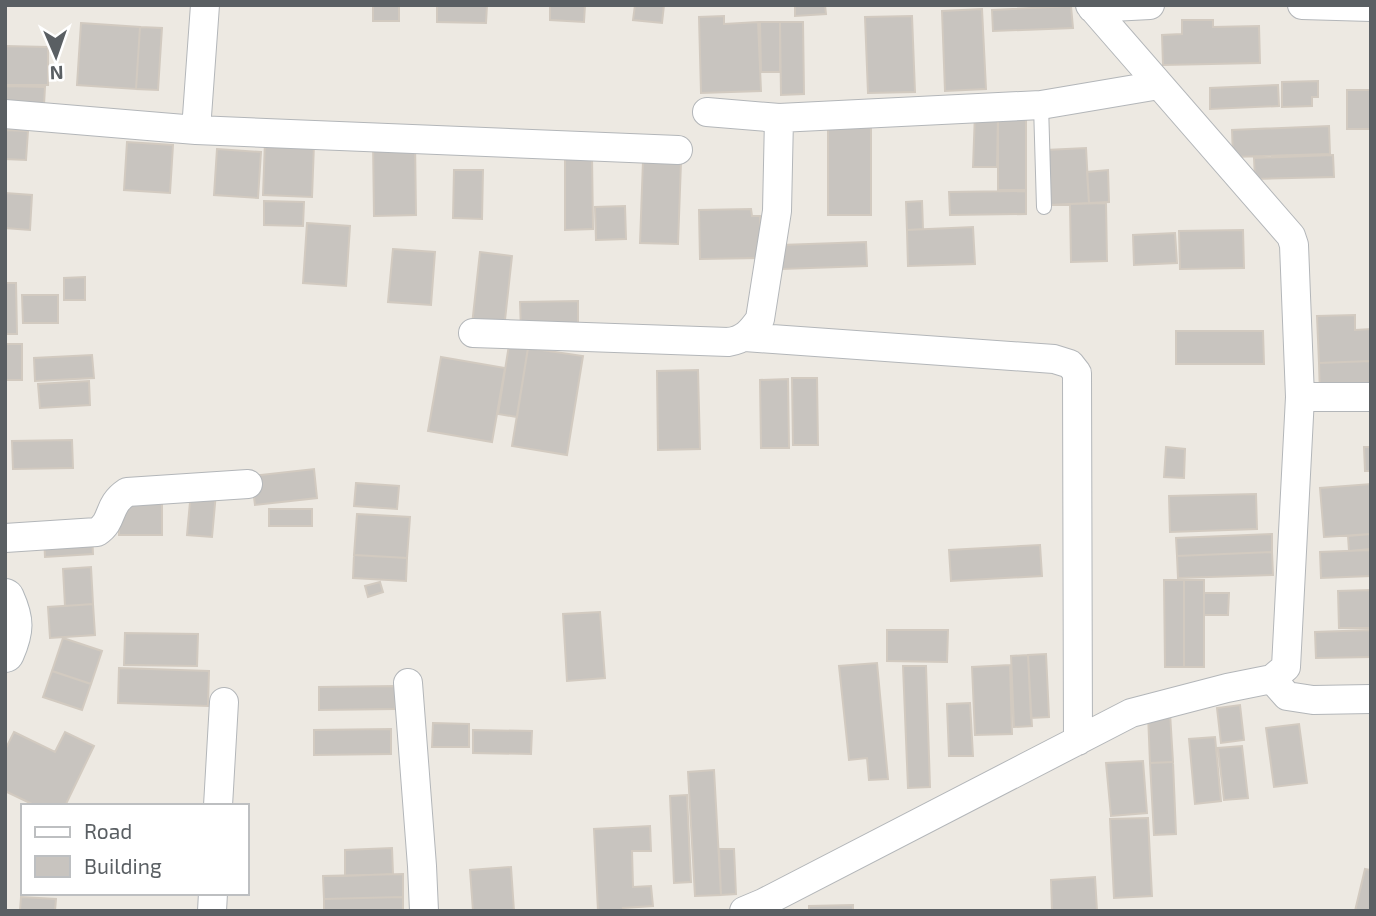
<svg xmlns="http://www.w3.org/2000/svg" width="1376" height="916" font-family="'Exo 2',sans-serif">
<style>
.building{fill:#c8c4bf;stroke:#d2cac0;stroke-width:2}
.lines{fill:none;stroke-linecap:round;stroke-linejoin:round}
.lane-casing{stroke:#b3b6b9;stroke-width:16}
.street-casing{stroke:#b3b6b9;stroke-width:30}
.secondary-casing{stroke:#b1b6ba;stroke-width:40}
.lane{stroke:#fff;stroke-width:14}
.street{stroke:#fff;stroke-width:28}
.secondary{stroke:#fff;stroke-width:38}
</style>
<rect width="100%" height="100%" fill="#ede9e2"/>
<!-- building -->
<path class="building" d="M373,5H399V21H373Z
M437,5H487L486,23L437,22Z
M550,5H585L584,22L550,20Z
M635,5H664L662,23L633,20Z
M795,5H825L826,14L795,16Z
M1071,6L1073,28L993,31L992,10Z
M982,9L986,89L945,91L942,11Z
M724,16V24L758,22L761,91L701,93L699,17Z
M912,16L915,92L868,93L865,17Z
M1182,20H1213V27L1259,26L1260,63L1163,65L1162,35L1182,34Z
M760,22H780V72H761Z
M780,22H803L804,94L781,95Z
M81,23L140,27L136,89L77,85Z
M140,27L162,28L158,90L136,89Z
M5,46L48,47V85H5Z
M1318,81V97H1312V106L1282,107V82Z
M1278,85L1279,106L1210,109V88Z
M5,86L45,87L44,105L5,104Z
M1347,90H1371V129H1347Z
M998,112H1026V190H998Z
M975,113H998L997,167H973Z
M1329,126L1330,154L1233,157L1232,130Z
M828,128H871V215H828Z
M5,130L28,131L26,160L5,159Z
M373,140H415L416,215L374,216Z
M265,141L314,144L312,197L263,195Z
M127,142L173,145L170,193L124,190Z
M1086,148L1089,203L1049,205L1046,150Z
M217,149L261,152L258,198L214,195Z
M1333,155L1334,177L1255,179L1254,158Z
M592,156L593,229L565,230V157Z
M643,161L681,162L678,244L640,243Z
M454,170H483L482,219L453,218Z
M1108,170L1109,202L1089,203L1087,172Z
M1026,191V214L950,215L949,192Z
M5,193L32,195L30,230L5,228Z
M264,201L304,202L303,226L264,225Z
M922,201L923,229L907,230L906,202Z
M1106,203L1107,261L1071,262L1070,204Z
M625,206L626,239L596,240L595,207Z
M751,209L752,216H760L761,258L700,259L699,210Z
M307,223L350,226L346,286L303,283Z
M973,227L975,264L908,266L907,230Z
M1243,230L1244,268L1180,269L1179,231Z
M1175,233L1177,263L1134,265L1133,235Z
M866,242L867,266L782,269L781,245Z
M393,249L435,252L431,305L388,302Z
M480,252L512,256L504,329L472,325Z
M85,277V300H64V278Z
M5,283H16L17,334H5Z
M22,295H58V323H23Z
M578,301V330L521,331L520,302Z
M1355,315V330L1371,329V361L1319,363L1317,316Z
M1176,331H1263L1264,364H1176Z
M5,344H22V380H5Z
M509,345L528,348L517,417L498,414Z
M528,348L583,356L567,455L512,446Z
M92,355L94,378L35,381L34,358Z
M441,357L505,368L492,442L428,431Z
M1371,361V394L1320,395L1319,363Z
M698,370L700,449L658,450L657,371Z
M792,378H817L818,445H793Z
M788,379L789,448H761L760,380Z
M89,381L90,405L40,408L38,384Z
M72,440L73,468L13,469L12,441Z
M1166,447L1185,449L1184,478L1164,477Z
M1364,447H1371V471H1365Z
M314,469L317,498L255,505L251,476Z
M356,483L399,486L397,509L354,506Z
M1371,484V534L1324,537L1320,488Z
M191,491L216,493L212,537L187,535Z
M1256,494L1257,529L1170,532L1169,496Z
M119,504H162V535H119Z
M269,509H312V526H269Z
M357,514L410,517L407,558L354,555Z
M92,534L93,554L45,557L44,537Z
M1272,534V552L1177,556L1176,538Z
M1371,534V549L1349,551L1348,536Z
M1040,545L1042,576L951,581L949,550Z
M1371,550V576L1321,578L1320,552Z
M1272,552L1273,575L1178,578L1177,556Z
M354,555L407,558L406,581L353,578Z
M91,567L93,604L65,606L63,569Z
M1164,580H1184V667H1165Z
M1184,580H1204V667H1184Z
M380,582L383,592L368,597L365,586Z
M1371,590V628H1339L1338,591Z
M1204,593H1229L1228,615H1204Z
M93,604L95,635L50,638L48,607Z
M600,612L605,678L567,681L563,614Z
M887,630H948L947,662L887,661Z
M1371,630V657L1316,658L1315,632Z
M125,633L198,634L197,666L124,665Z
M63,638L102,651L91,684L52,671Z
M1046,654L1049,717L1031,718L1028,655Z
M1028,655L1032,726L1014,727L1011,656Z
M877,663L888,779L869,780L867,758L849,760L839,666Z
M1010,665L1012,734L975,735L972,667Z
M903,666H926L930,787L908,788Z
M119,668L209,671L208,706L118,703Z
M52,671L91,684L82,710L43,697Z
M395,686V709L319,710V687Z
M970,703L973,756H949L947,704Z
M1240,705L1244,740L1221,743L1217,708Z
M1170,713L1173,762L1150,763L1148,714Z
M433,723L469,724V747H432Z
M1299,724L1307,783L1274,787L1266,728Z
M391,729V754L314,755V730Z
M473,730L532,731L531,754L473,753Z
M14,732L55,752L65,732L94,746L65,806H36L5,791V750Z
M1215,737L1221,801L1195,804L1189,739Z
M1242,746L1248,798L1224,800L1218,748Z
M1143,761L1147,813L1111,816L1106,763Z
M1173,762L1176,834L1154,835L1150,763Z
M714,770L721,895L695,896L688,772Z
M687,795L691,882L674,883L670,796Z
M1148,818L1152,896L1114,898L1110,819Z
M650,826L651,851H632L633,887L651,886L653,906L623,908L624,911H598L594,829Z
M392,848L393,874L345,876V850Z
M719,849H734L736,894L721,895Z
M511,867L514,911H473L470,870Z
M1365,869L1371,870V911H1355Z
M403,874V897L324,899L323,876Z
M1095,877L1097,911H1052L1051,880Z
M21,897L56,899L55,911H20Z
M403,897V911H324V899Z
M853,905V911H809V906Z"/>
<g class="lines">
<!-- lane casing -->
<g class="lane-casing">
<path id="lane" d="M1041,105L1044,207"/>
</g>
<!-- street casing -->
<g class="street-casing">
<path id="street" d="M1302,5L1371,7
M1092,8L1150,5
M707,112L779,118L1041,105L1159,85
M5,114L196,130L678,150
M196,130L205,5
M473,333L728,342C744,340 751,332 760,319L777,211L779,118
M745,337L1054,359L1070,364L1077,373L1078,741
M1300,397H1371
M5,538L97,532C115,520 106,506 127,492L248,484
M1272,679L1287,696L1313,700L1371,699
M408,683L422,866L424,911
M218,806L224,702
M212,911L213,893
M744,911L763,903L1131,713L1227,688L1272,679L1286,667L1300,397L1294,245L1291,236L1090,5"/>
</g>
<!-- secondary casing -->
<g class="secondary-casing">
<path id="secondary" d="M5,598C15,620 15,630 5,653"/>
</g>
<!-- lane -->
<use href="#lane" class="lane"/>
<!-- street -->
<use href="#street" class="street"/>
<!-- secondary -->
<use href="#secondary" class="secondary"/>
</g>
<!-- border -->
<rect width="1376" height="916" fill="none" stroke="#5a5f63" stroke-width="14"/>
<!-- legend -->
<rect x="21" y="804" width="228" height="91" fill="#ffffff" stroke="#bdbfc1" stroke-width="2"/>
<rect x="35" y="827" width="35" height="10" fill="#ffffff" stroke="#bdbfc1" stroke-width="2"/>
<text x="84" y="839" font-size="21" fill="#5a5f63">Road</text>
<rect x="35" y="856" width="35" height="21" fill="#c8c4bf" stroke="#bdbfc1" stroke-width="2"/>
<text x="84" y="874" font-size="21" fill="#5a5f63">Building</text>
<!-- north arrow -->
<g transform="translate(56 56) rotate(178)" stroke="#ffffff" stroke-width="5" paint-order="stroke">
<path d="M0-5L12 26L0 18L-12 26Z" fill="#5a5f63"/>
<text y="-10" font-size="19" font-weight="bold" text-anchor="middle" fill="#5a5f63">N</text>
</g>
</svg>
